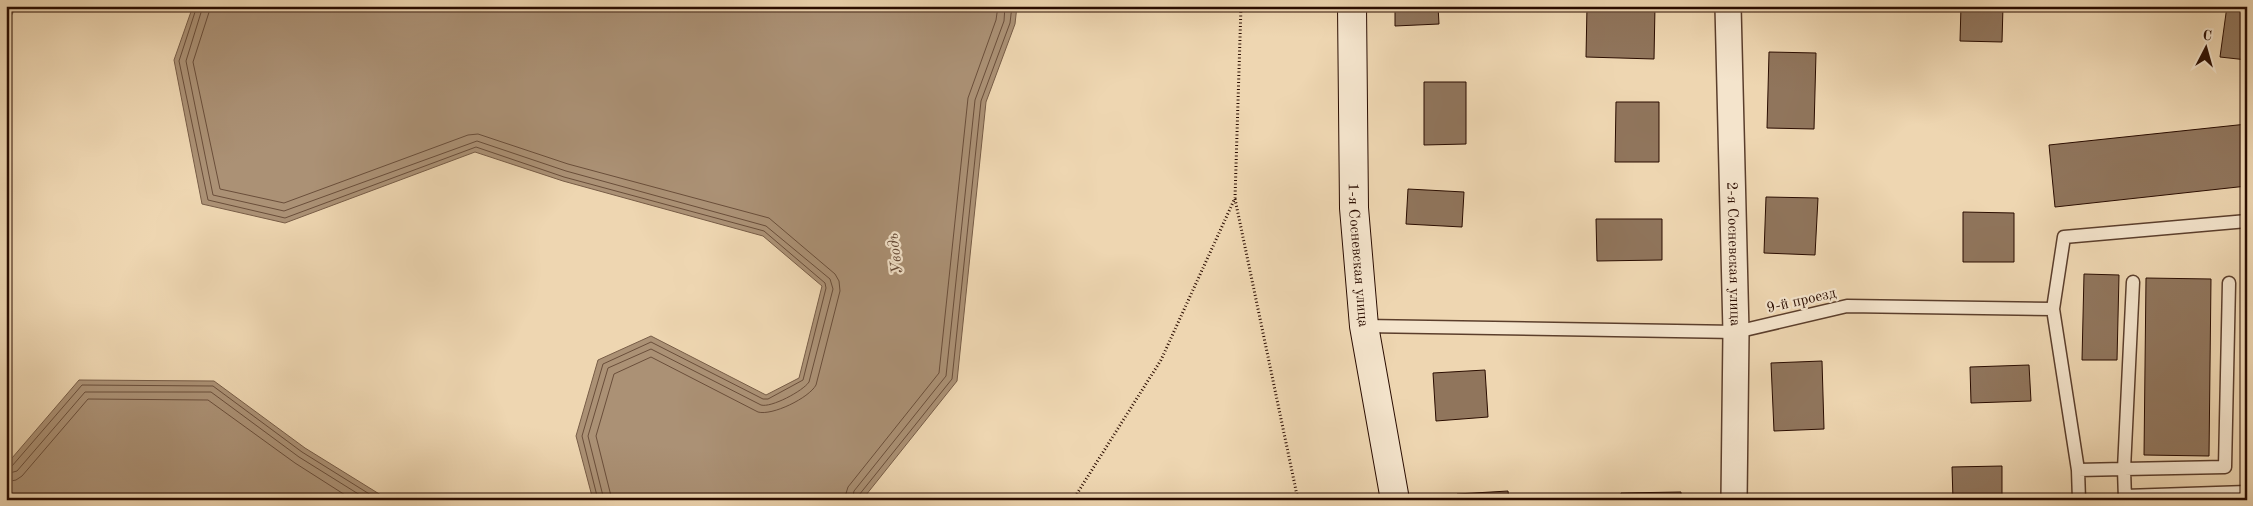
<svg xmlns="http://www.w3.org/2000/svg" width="2253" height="506" font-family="'Old Standard TT',serif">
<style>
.water{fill:#ab9175;stroke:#775c46}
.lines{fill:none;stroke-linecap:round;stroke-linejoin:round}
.shore{stroke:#6a4e3a;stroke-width:1}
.building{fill:#90755c;stroke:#2a0c00}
.service-casing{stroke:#5b3e2c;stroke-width:15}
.minor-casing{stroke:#5b3e2c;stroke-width:28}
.secondary-casing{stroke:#2a0c00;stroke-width:30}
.path{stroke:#2a0c00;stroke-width:3;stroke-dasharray:1 2.5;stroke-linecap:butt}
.service{stroke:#f4e4cc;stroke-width:12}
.minor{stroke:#f4e4cc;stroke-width:25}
.secondary{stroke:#f4e4cc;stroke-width:28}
.labels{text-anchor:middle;stroke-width:4.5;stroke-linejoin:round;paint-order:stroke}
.street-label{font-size:15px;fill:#2a0c00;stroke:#f4e4cc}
.water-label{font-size:16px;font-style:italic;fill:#644835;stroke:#f4e4cc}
</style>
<rect width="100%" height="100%" fill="#eed6b1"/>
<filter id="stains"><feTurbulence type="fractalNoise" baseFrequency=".004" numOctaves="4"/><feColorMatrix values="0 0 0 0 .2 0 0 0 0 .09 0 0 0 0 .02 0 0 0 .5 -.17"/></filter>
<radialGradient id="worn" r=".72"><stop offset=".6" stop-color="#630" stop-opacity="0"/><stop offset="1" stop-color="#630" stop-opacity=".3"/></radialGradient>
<!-- water -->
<path class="water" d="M193,6H1017L1015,24L986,102L957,381L862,500H593L576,436L598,360L651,336L766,395L799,378L822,286L763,236L563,181L475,152L285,223L202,204L174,60Z
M79,380L214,381L305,448L389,500H6V465Z"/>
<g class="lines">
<!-- shore -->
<path class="shore" d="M197,6L179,61L208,200L285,218L476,147L564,177L764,231L825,283L826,288L803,380L768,399H763L651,342L603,364L582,436L598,500
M203,6L186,61L213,195L284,211L477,141L566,171L766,226L830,279L833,289L809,382C803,391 771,408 761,405L651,349L608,368L588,436L604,500
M211,6L193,62L220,189L284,203L468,135L478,134L568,164L769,218L835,274L839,281L840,291L816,385C809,398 772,416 758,412L651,357L614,374L596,436L612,500
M6,468L12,466L82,385L213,386L302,452L379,500
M6,474L17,471L85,392H211L299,457L368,500
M6,482L16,480L22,476L88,399L208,400L295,463L353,500
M844,500L848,487L939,373L968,98L996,20L998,6
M852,500L854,491L946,376L975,100L1004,21L1005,6
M858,500L859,495L952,379L981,101L1010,23L1012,6"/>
</g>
<!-- building -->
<path class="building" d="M1395,6H1438L1439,24L1395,26Z
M1587,6H1655L1654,59L1586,57Z
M1961,6H2003L2002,42L1960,41Z
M2227,6H2247V60L2220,57Z
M1769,52L1816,53L1814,129L1767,128Z
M1424,82H1466V144L1424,145Z
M1616,102H1659V162H1615Z
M2247,124V186L2055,207L2049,145Z
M1408,189L1464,192L1462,227L1406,224Z
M1766,197L1818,198L1815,255L1764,253Z
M1963,212L2014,213V262H1963Z
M1596,219H1662V260L1597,261Z
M2245,273H2247V474H2243Z
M2084,274L2119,275L2117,360H2082Z
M2146,278L2211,279L2209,456L2144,455Z
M1822,361L1824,429L1774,431L1771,363Z
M2029,365L2031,401L1971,403L1970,367Z
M1485,370L1488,417L1436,421L1433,373Z
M2002,466V500H1953L1952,467Z
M1508,491L1509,500H1457V494Z
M1681,492V500H1621V493Z"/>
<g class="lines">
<!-- service casing -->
<g class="service-casing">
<path id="service" d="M6,11L8,6
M1364,326L1736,332L1847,306L2053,309
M2078,470L2124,469L2133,282
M2125,496L2247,492
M2079,500L2078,470L2053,309L2064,237L2247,221
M2125,500L2124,469L2225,467L2229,283"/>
</g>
<!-- minor casing -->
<g class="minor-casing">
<g id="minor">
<path id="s1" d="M1728,6L1736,332L1734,500"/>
</g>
</g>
<!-- secondary casing -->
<g class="secondary-casing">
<g id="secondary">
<path id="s2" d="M1352,6L1354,208L1364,326L1395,500"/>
</g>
</g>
<!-- path -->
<path class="path" d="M1235,199L1298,500
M1073,500L1161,360L1235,198L1241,6"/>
<!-- service -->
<use href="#service" class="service"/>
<!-- minor -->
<use href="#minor" class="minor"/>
<!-- secondary -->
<use href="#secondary" class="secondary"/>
</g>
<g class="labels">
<!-- street labels -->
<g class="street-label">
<text dy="5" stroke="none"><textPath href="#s1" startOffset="248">2-я Сосневская улица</textPath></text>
<text dy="5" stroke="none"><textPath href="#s2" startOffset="249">1-я Сосневская улица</textPath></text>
<text transform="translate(1801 300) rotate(-13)" y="5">9-й проезд</text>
</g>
<!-- water labels -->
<g class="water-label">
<text transform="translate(894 254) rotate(-97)" y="6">Уводь</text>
</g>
</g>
<!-- margin -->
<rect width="2253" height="506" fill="none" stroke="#eed6b1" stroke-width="25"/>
<rect x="8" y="8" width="2238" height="491" fill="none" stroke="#2a0c00" stroke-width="2.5"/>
<rect x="12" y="12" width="2228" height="481" fill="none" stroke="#2a0c00"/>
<!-- north arrow -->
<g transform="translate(2206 48) rotate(6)" stroke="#f4e4cc" stroke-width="4" paint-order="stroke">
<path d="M0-4L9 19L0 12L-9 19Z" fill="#2a0c00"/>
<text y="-8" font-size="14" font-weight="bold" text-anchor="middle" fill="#2a0c00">С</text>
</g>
<rect width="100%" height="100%" filter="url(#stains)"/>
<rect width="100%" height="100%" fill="url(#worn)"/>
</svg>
